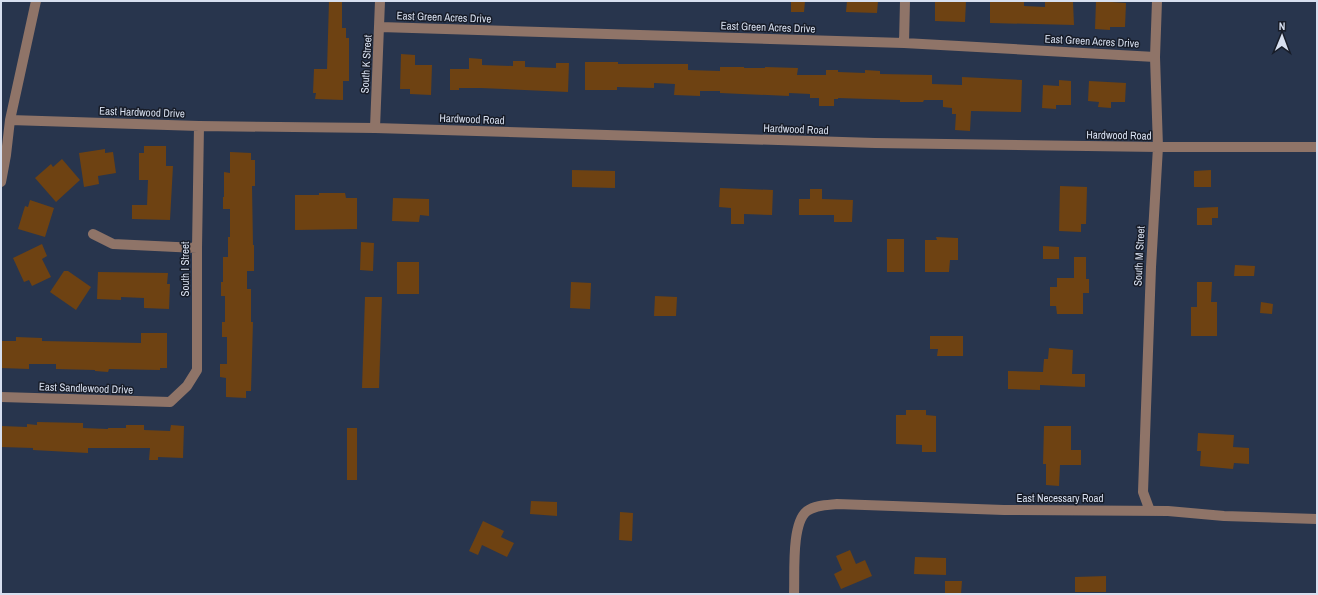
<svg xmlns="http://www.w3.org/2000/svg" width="1318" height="595" font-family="'Archivo Narrow',sans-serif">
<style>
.building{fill:#6e4212}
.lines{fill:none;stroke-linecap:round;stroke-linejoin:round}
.minor{stroke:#8f7468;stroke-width:10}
.labels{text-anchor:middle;stroke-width:3;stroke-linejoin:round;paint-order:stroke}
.street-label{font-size:11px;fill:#d7dfef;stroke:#171c28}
</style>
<rect width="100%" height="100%" fill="#28354d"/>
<!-- building -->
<path class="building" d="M329,1H342V28H346V38H349V81H343V100L315,99L316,93H313L314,69H327Z
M791,1H805L804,12H791Z
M847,1H878L877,13L846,12Z
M935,1H966L965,22L935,21Z
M990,1H1024V6L1045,7V1L1073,2L1074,25L990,23Z
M1096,1L1126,3L1125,27H1110V30L1095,29Z
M401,54L415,55V65H432L431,95L410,94V89H400Z
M469,58L482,59V65L513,66V61H525V67L556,68V63H569L568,92L481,88H459V90H450V69H469Z
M585,62H618V64H688V70L720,71V67H744V68H765V67L798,68L797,75H826V70H838V72L865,73V70L880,71V74L932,75V84L962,85V77L1022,80L1021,112L971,111L970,131L955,130L956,114H952V108L943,107V100H924L923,102H900V100L838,98V99H834V106H819V98H810V94L789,93V96L720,93V91H700V96L674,95L675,84L654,83V88L617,87V90H585Z
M1059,80L1071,81V105H1056V109L1042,108L1043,85L1059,86Z
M1089,81L1126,83L1125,102H1111V108L1098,107L1099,102L1088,101Z
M144,146H166V166H173L170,220L132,219V205H147L148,180H139V153H144Z
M105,149V153L113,152L116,173L98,176L99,184L84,187L79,153Z
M230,152L251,153V160H255V186H252L253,245H254V271H247V289H251V322H253L251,391H246V398L226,397V378L220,377V364H227V337H222V322H225V296H221V282H223V257H228V237H230V209H223V197H224V172L230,173Z
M62,159L80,180L56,202L35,178L51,164L53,167Z
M572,170L615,171V188L572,187Z
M1211,170V187H1194V171Z
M1060,186L1087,187L1086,224H1081V232L1059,231Z
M720,188L773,190L772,215L744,214V224H731V208L719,207Z
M810,189H822V199L853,200L852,222H834V215H799V199H810Z
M319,193H345L346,198H357V229L295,230V195H319Z
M393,198L429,199V216L420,215L419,222L392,221Z
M30,200L54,208L45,237L18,229L25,206L28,207Z
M1218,207V218H1212V225H1197V208Z
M936,237L958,238V260H950L949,272H925V240H937Z
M887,239H904V272H887Z
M361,242L374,243L373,271L360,270Z
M42,244L47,256L42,259L51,277L32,286L29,280L24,282L13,258Z
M1043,246L1059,247V259H1043Z
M1074,257H1086V279H1089V293H1083V314H1057L1056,306H1050V287H1057V278H1074Z
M397,262H419V294H397Z
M1235,265L1255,266L1254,276H1234Z
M64,271H68L91,287L76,310L50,292Z
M98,272L168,273L167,284H170L169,309L144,308V298L121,297V300L97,299Z
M571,282L591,283L590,309L570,308Z
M1197,282H1212L1211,302H1217V336H1191V307H1197Z
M655,296L677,297L676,316H654Z
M365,297H382L379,388H362Z
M1261,302L1273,304L1272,314L1260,313Z
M141,333H167V368H160V370L109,369L108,372L95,371V370L56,369V364H29V369L1,368V341H16V337L42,338V341L141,343Z
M930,336H963V356H937L938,349H930Z
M1049,348L1073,350L1072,374H1085V387L1040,385V390L1008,389V371L1043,372L1044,359H1048Z
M906,410H926V415L936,416V452H922V445L896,444V415H906Z
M37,422L83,423V428L108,429V428H126V425H144V430L170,431L171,425L184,426L183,458L158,457V460H149L150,448H88V453L33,450V448L1,447V426L27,427V424L37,425Z
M1044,426H1071V450H1081V465H1060L1059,486L1046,485V464H1043Z
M347,428H357V480H347Z
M1198,433L1234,435L1233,447L1249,448V464L1234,463L1233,469L1200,466L1201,451H1197Z
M531,501L557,502V516L530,514Z
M620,512L633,513L632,541L619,540Z
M483,521L504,531L501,537L514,543L507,557L482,545L478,555L469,551Z
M850,550L856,564L865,560L872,576L841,589L834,574L842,570L836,556Z
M915,557L946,558V575L914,574Z
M1106,576V592H1075V577Z
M945,581H962L961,594H945Z"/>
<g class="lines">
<!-- minor -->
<path class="minor" d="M380,27L904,43L1155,57
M904,43L905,1
M10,120L199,126L375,128L875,143L1158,147H1317
M375,128L380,1
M1,182L6,155L10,120L36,1
M93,234L113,244L197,248
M1,397L170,402L187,386L197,370V248L199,126
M1150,511L1143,492L1151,267L1158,147L1155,57L1157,1
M794,594C795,575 791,523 807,511C815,505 827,505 837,504L1004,510L1168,511L1224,516L1317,519"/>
</g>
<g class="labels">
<!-- street labels -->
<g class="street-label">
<text transform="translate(444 17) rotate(2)" y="4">East Green Acres Drive</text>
<text transform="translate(768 27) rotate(2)" y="4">East Green Acres Drive</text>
<text transform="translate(1092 41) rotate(3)" y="4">East Green Acres Drive</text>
<text transform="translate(366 64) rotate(-87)" y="4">South K Street</text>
<text transform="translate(142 112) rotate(2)" y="4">East Hardwood Drive</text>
<text transform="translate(472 119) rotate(2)" y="4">Hardwood Road</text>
<text transform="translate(796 129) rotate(2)" y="4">Hardwood Road</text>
<text transform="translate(1119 135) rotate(1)" y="4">Hardwood Road</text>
<text transform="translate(1139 256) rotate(-87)" y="4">South M Street</text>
<text transform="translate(185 269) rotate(-90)" y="4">South I Street</text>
<text transform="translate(86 388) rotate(2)" y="4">East Sandlewood Drive</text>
<text x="1060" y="502">East Necessary Road</text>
</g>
</g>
<!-- border -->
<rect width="1318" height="595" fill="none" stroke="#d7dfef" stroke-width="4"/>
<!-- north arrow -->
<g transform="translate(1282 36) rotate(1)" stroke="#171c28" stroke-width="3" paint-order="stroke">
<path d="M0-3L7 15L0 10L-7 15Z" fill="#d7dfef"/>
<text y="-6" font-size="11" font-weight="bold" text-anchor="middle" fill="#d7dfef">N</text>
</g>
</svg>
